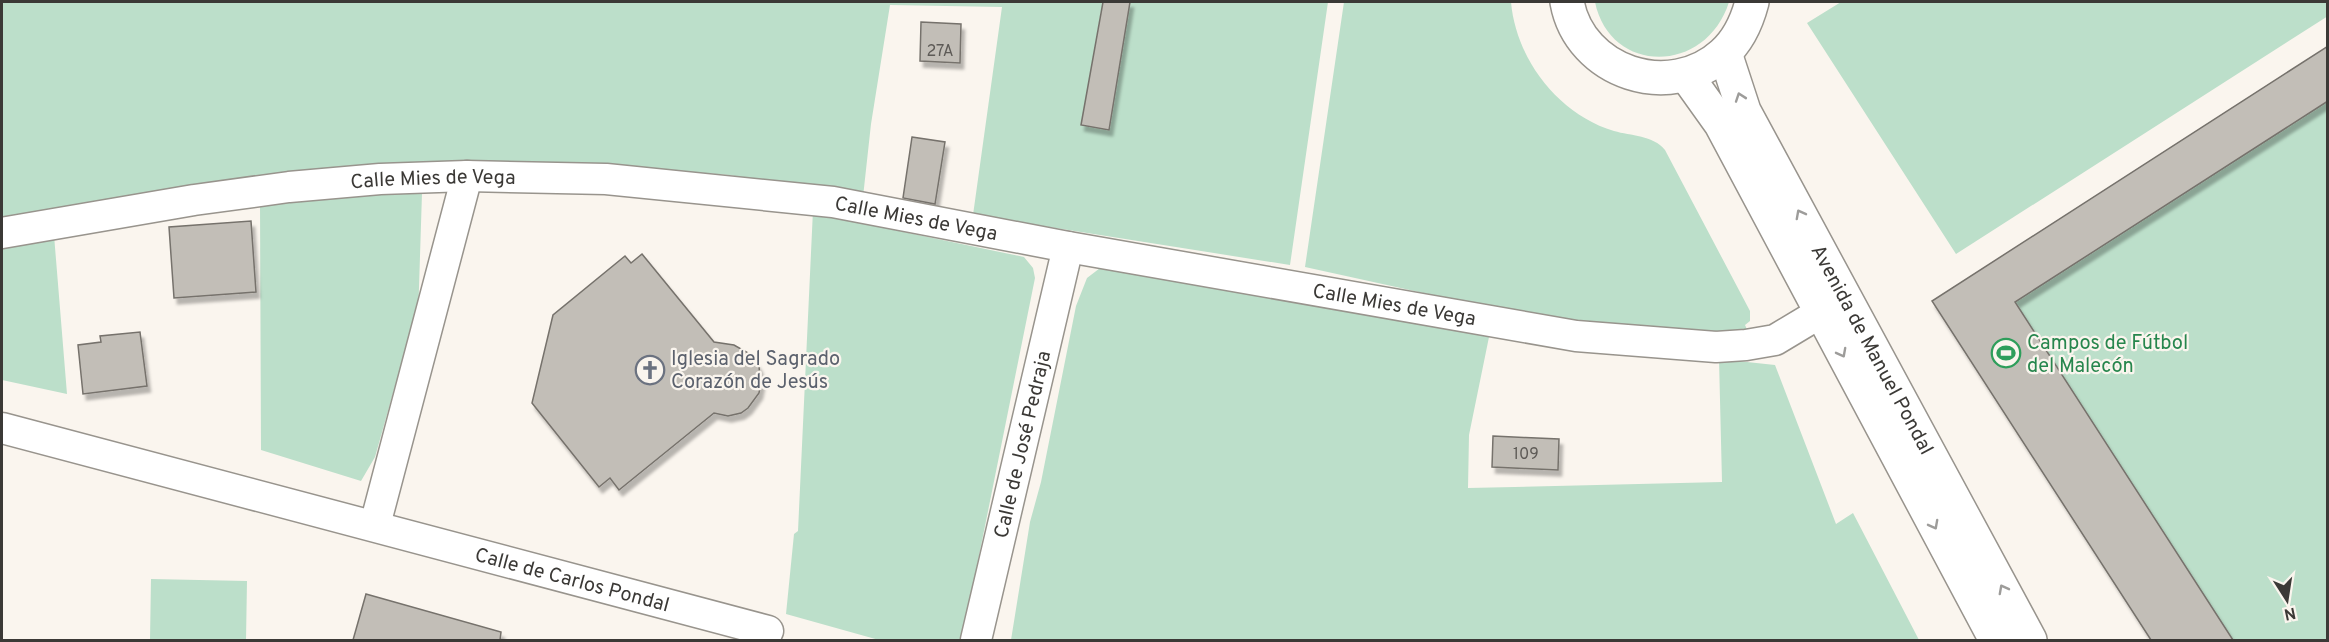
<svg xmlns="http://www.w3.org/2000/svg" width="2329" height="642" font-family="Overpass,sans-serif">
<style>
.green{fill:#bcdfca;fill-rule:evenodd}
.building{fill:#c2beb7;stroke:#76726c;stroke-width:1.5;filter:url(#shadow)}
.lines{fill:none;stroke-linecap:round;stroke-linejoin:round}
.minor-casing{stroke:#98948d;stroke-width:33}
.primary-casing{stroke:#98948d;stroke-width:36}
.minor{stroke:#fff;stroke-width:30}
.primary{stroke:#fff;stroke-width:33}
.oneway{stroke:#9d9c9a}
.labels{text-anchor:middle;stroke-width:4.5;stroke-linejoin:round;paint-order:stroke}
.number-label{font-size:16px;fill:#5d5a56}
.street-label{font-size:20px;fill:#3b3936;stroke:#faf5ee}
.leisure-label{font-size:20px;fill:#27864d;stroke:#faf5ee;text-anchor:start}
.worship-label{font-size:20px;fill:#5b616d;stroke:#faf5ee;text-anchor:start}
</style>
<defs>
<filter id="shadow"><feDropShadow dx="3.5" dy="6" stdDeviation="1.5" flood-color="#0004"/></filter>
</defs>
<rect width="100%" height="100%" fill="#faf5ee"/>
<!-- green -->
<path class="green" d="M2,2H1328L1290,265L973,215L1002,7L890,5L871,124L863,197L729,175L651,169L2,224ZM1101,11L1128,12L1109,130L1081,125Z
M1344,2H1511C1516,59 1558,114 1614,131C1631,136 1653,135 1665,150L1750,311V321L1745,325L1749,334L1736,339L1508,315L1437,296L1305,267Z
M1595,2H1729C1706,75 1610,75 1595,2Z
M1841,2H2327L2328,16L1956,254L1807,23Z
M2327,101V640H2233L2015,302Z
M422,193L418,319L395,386L375,457L361,481L261,450L260,203L358,194Z
M813,210L822,215L1024,257L1033,268L1035,278L962,640H879L786,614L794,534L798,531Z
M54,235L67,394L2,380V247Z
M1104,265L1283,296L1489,337L1469,435L1468,488L1722,482L1719,359L1775,365L1836,524L1853,513L1919,640H1011L1030,522L1041,482L1076,306L1087,278Z
M151,579L247,581L246,640H150Z"/>
<!-- building -->
<path class="building" d="M1103,2H1130L1109,130L1081,125Z
M921,22L961,24L960,63L920,61Z
M2328,46V101L2015,302L2233,640H2151L1932,301Z
M912,137L945,142L935,204L903,198Z
M251,221L256,292L174,298L169,227Z
M642,254L714,342L734,345L750,354L759,367L761,383L759,393L748,408L741,413L728,416L714,413L619,490L610,478L599,487L532,403L553,315L625,256L631,263Z
M140,332L147,386L83,394L78,345L101,342L100,336Z
M1493,436L1559,439L1558,470L1492,467Z
M366,594L501,632L500,640H353Z"/>
<g class="lines">
<!-- minor casing -->
<g class="minor-casing">
<g id="minor">
<path id="s1" d="M2,233L194,200L289,187L380,179L467,176L606,179L833,202L1068,247L1576,336L1716,347L1746,345L1775,340L1820,313"/>
<path id="s2" d="M2,428L768,631"/>
<path d="M375,525L467,176"/>
<path id="s3" d="M976,640L1068,247"/>
</g>
</g>
<!-- primary casing -->
<g class="primary-casing">
<g id="primary">
<path d="M1567,2C1580,73 1670,102 1723,54C1739,40 1747,21 1752,2"/>
<path id="s4" d="M1725,53L1744,111L2030,640"/>
<path d="M1686,75L1721,124L1996,640"/>
</g>
</g>
<!-- minor -->
<use href="#minor" class="minor"/>
<!-- primary -->
<use href="#primary" class="primary"/>
</g>
<!-- one-way arrows -->
<defs><path id="oneway-chevron" d="M-2-3.5L2.5 0L-2 3.5" fill="none" stroke-width="1.6" stroke-linecap="round" stroke-linejoin="round" transform="scale(1.5)"/></defs>
<g class="oneway">
<use href="#oneway-chevron" transform="translate(1740 97) rotate(-109)"/>
<use href="#oneway-chevron" transform="translate(1800 214) rotate(-118)"/>
<use href="#oneway-chevron" transform="translate(1842 353) rotate(62)"/>
<use href="#oneway-chevron" transform="translate(1934 525) rotate(62)"/>
<use href="#oneway-chevron" transform="translate(2003 589) rotate(-118)"/>
</g>
<!-- icons -->
<defs>
<g id="stadium-ring" transform="scale(1.5)"><circle r="9.5" fill="#faf5ee" stroke="#2e9e5b" stroke-width="1.5"/><path d="M0-5a6.5 5 0 1 0 0 10a6.5 5 0 1 0 0-10ZM-3.5-1.8h7v3.6h-7Z" fill="#2e9e5b"/></g>
<g id="church-ring" transform="scale(1.5)"><circle r="9.5" fill="#faf5ee" stroke="#6b7280" stroke-width="1.5"/><path d="M-1.2-6h2.4v3.5h3.3v2.4h-3.3V6h-2.4V-.1h-3.3v-2.4h3.3Z" fill="#6b7280"/></g>
</defs>
<g fill-rule="evenodd">
<use href="#stadium-ring" x="2006" y="353"/>
<use href="#church-ring" x="650" y="370"/>
</g>
<g class="labels">
<!-- number labels -->
<g class="number-label">
<text x="940" y="56">27A</text>
<text x="1526" y="459">109</text>
</g>
<!-- street labels -->
<g class="street-label">
<text dy="7" stroke="none"><textPath href="#s1" startOffset="435">Calle Mies de Vega</textPath></text>
<text dy="7" stroke="none"><textPath href="#s1" startOffset="921">Calle Mies de Vega</textPath></text>
<text dy="7" stroke="none"><textPath href="#s1" startOffset="1407">Calle Mies de Vega</textPath></text>
<text dy="7" stroke="none"><textPath href="#s4" startOffset="332">Avenida de Manuel Pondal</textPath></text>
<text dy="7" stroke="none"><textPath href="#s3" startOffset="201">Calle de José Pedraja</textPath></text>
<text dy="7" stroke="none"><textPath href="#s2" startOffset="590">Calle de Carlos Pondal</textPath></text>
</g>
<!-- leisure labels -->
<g class="leisure-label">
<text x="2027" y="349">Campos de Fútbol<tspan x="2027" dy="23">del Malecón</tspan></text>
</g>
<!-- worship labels -->
<g class="worship-label">
<text x="671" y="365">Iglesia del Sagrado<tspan x="671" dy="23">Corazón de Jesús</tspan></text>
</g>
</g>
<!-- border -->
<rect width="2329" height="642" fill="none" stroke="#3b3936" stroke-width="6"/>
<!-- north arrow -->
<g transform="translate(2287 600) rotate(168)" stroke="#faf5ee" stroke-width="4.5" paint-order="stroke">
<path d="M0-4.5L10 22L0 15L-10 22Z" fill="#3b3936"/>
<text y="-9" font-size="16" font-weight="bold" text-anchor="middle" fill="#3b3936">N</text>
</g>
</svg>
